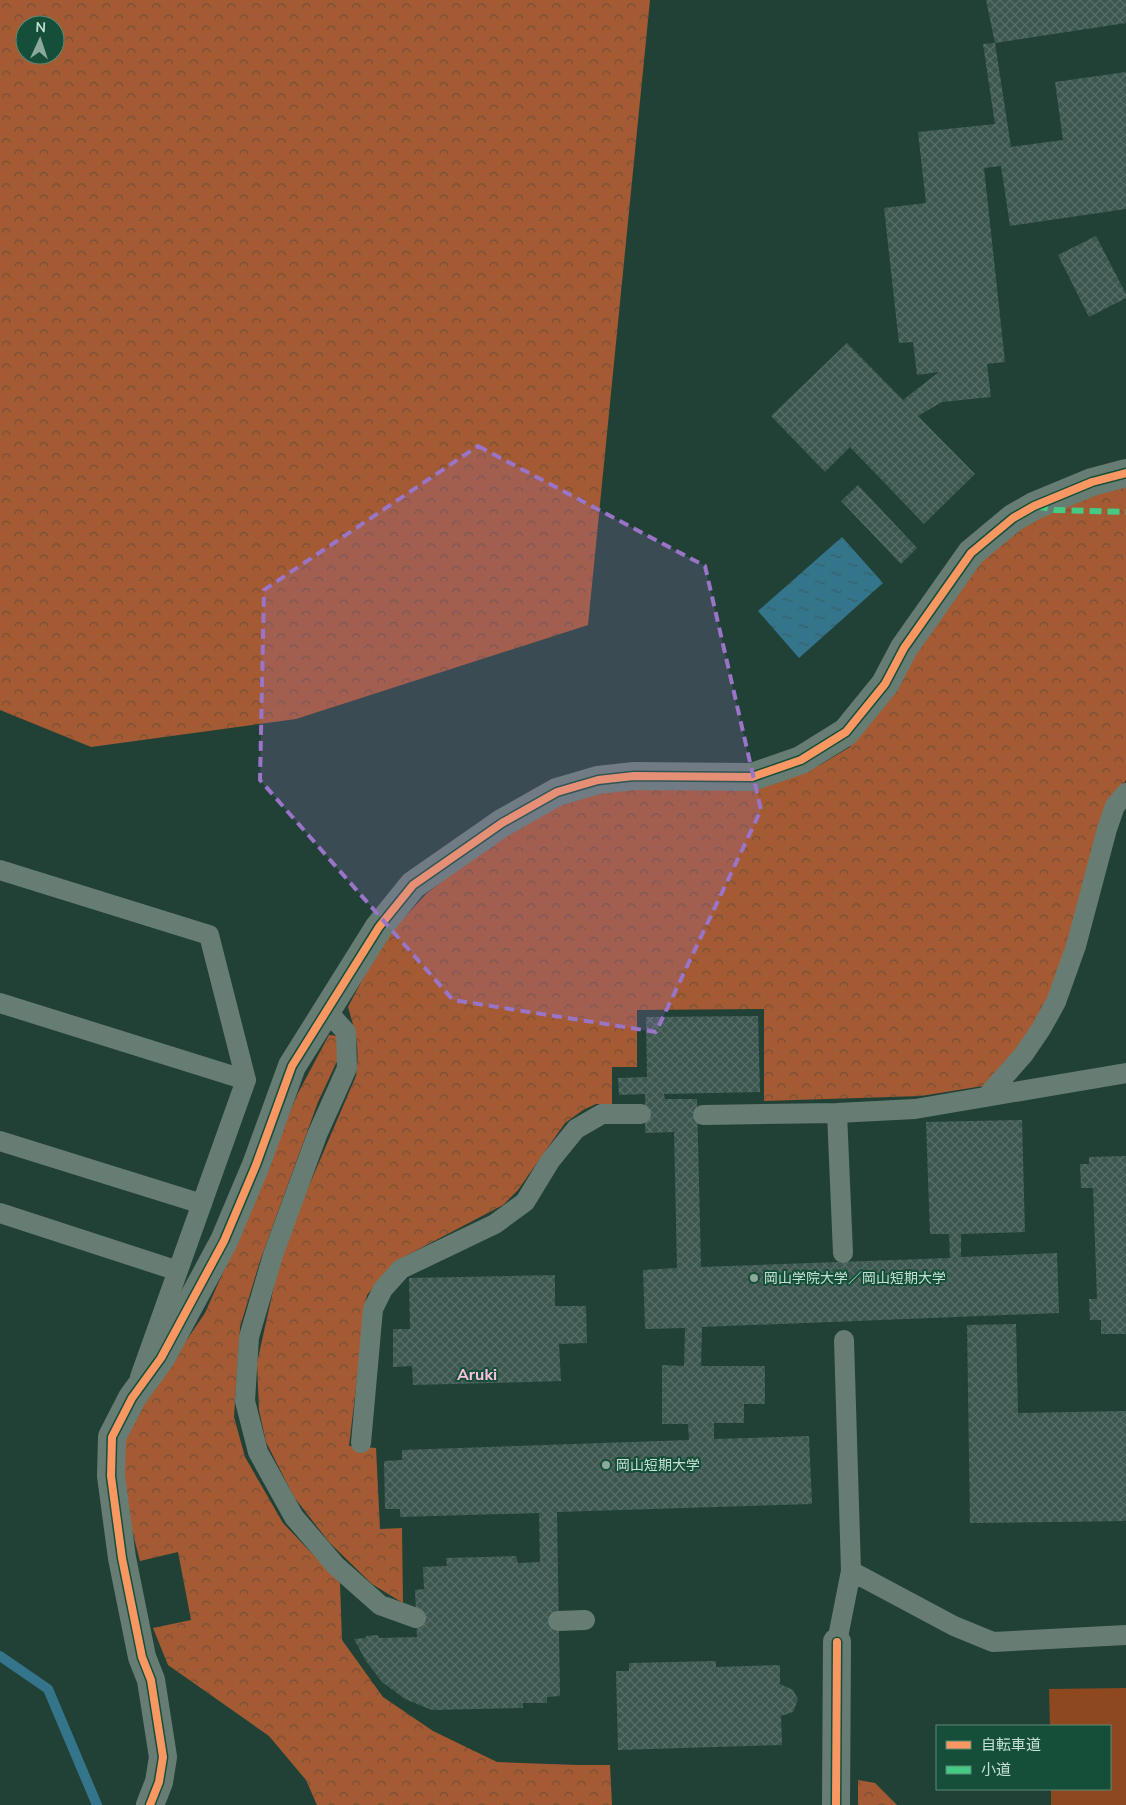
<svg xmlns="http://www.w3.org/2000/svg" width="1126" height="1805" font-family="'Nunito Sans','Noto Sans JP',sans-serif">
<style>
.forest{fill:url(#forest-crowns);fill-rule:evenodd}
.garden{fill:#8d4820}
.water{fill:url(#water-ripples)}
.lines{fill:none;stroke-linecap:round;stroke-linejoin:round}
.stream{stroke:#34758b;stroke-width:10}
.building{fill:url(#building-cross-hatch)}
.service{stroke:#677d74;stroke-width:20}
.minor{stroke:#677d74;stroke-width:28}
.tertiary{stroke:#677d74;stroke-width:28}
.quiet{stroke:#46c982;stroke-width:6;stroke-dasharray:12 6;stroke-linecap:butt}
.cycleway-casing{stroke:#154e39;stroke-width:11}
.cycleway{stroke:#f99763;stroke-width:8}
.marked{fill:#9974c7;fill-opacity:0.2;stroke:#9974c7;stroke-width:4;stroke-dasharray:10 6;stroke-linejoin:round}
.poi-dot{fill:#8ca99c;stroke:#154e39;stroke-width:2}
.labels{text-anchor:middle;stroke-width:4;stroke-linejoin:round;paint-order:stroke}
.poi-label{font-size:14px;fill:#c5e1d3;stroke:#154e39;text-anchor:start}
.quarter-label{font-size:16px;font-weight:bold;fill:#fcc0e1;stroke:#154e39}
</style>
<defs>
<pattern id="forest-crowns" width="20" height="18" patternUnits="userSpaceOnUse" patternTransform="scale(1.25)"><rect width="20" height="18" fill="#a45a32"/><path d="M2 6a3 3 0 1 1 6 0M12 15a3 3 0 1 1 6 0" fill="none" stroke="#755038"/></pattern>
<pattern id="water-ripples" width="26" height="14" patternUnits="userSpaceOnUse" patternTransform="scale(1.25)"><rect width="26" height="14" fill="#34758b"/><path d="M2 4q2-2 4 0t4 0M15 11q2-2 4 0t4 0" fill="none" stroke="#375f69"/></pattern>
<pattern id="building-cross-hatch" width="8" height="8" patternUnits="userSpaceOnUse" patternTransform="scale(1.25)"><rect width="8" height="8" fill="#3c5750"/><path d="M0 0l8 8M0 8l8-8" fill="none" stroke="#576f68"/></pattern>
</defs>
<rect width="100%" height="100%" fill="#224136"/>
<!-- forest -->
<path class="forest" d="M0,0H650L588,625L296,719L91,747L0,710ZM25,25H55V55H25Z
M1126,483V780L1103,811L1061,972L1035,1028L989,1085L921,1096L764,1101V1009L637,1010V1067H612V1104H596L583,1110L565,1123L518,1190L503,1205L396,1261L367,1295L349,1446L376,1448L380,1529L402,1528L403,1603L372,1584L329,1542L294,1497L266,1442L259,1410L257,1363L279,1264L302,1202L356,1076C360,1047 356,1034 348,1007L368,969L391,932L426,894L491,843L552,808L606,788L753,790L820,765L850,747L908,666L969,568L1001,538L1045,514Z
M329,1035L338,1036L339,1057L318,1102L260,1261L240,1327L234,1417L245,1457L283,1523L340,1583L342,1640L383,1697L433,1731L497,1762L577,1765H610L612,1805H317L306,1780L269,1736L168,1665L153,1628L191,1620L178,1552L140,1561L127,1511L120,1445L139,1407L171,1363L205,1313L233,1250L297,1095Z
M858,1780L875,1783L897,1805H858Z"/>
<!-- garden -->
<path class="garden" d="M1126,1688V1805H1051V1789H1110V1726H1050L1049,1689Z"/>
<!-- water -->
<path class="water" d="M842,537L883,583L799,658L758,611Z"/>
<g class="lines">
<!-- stream -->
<path class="stream" d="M0,1656L48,1689L97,1805"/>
</g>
<!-- building -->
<path class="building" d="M986,0H1126V23L995,43Z
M995,43L1011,147L1063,140L1055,82L1126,72V209L1010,226L1001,166L984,168L1005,362L987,364L991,397L942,402L918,416L975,474L924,524L850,447L825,472L771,416L847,343L903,400L939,372L917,375L913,342L899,343L884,208L926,203L918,132L995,124L983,44Z
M1096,236L1126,294V298L1089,317L1058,255Z
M858,485L917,548L901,564L841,501Z
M758,1016L760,1092L664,1094L665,1099H697L701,1267L950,1258L949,1234H930L926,1122L1022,1120L1025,1232L961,1234V1257L1057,1253L1059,1313L702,1327L701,1366H765V1404H744V1423H714V1439L809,1436L812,1504L557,1512L560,1696L547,1697V1703H523V1708L432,1710L405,1699L382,1682L366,1661L354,1639L366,1638V1636L378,1635L379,1638L417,1637L415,1590L424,1589L423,1567L447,1566L446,1558L516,1556L518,1563L540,1562L539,1513L400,1517V1509H385L384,1461L402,1460V1450L689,1440L688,1424H662V1365L684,1366L685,1328L645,1329L643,1270L677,1268L674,1132L645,1133V1094L619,1095L618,1078L647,1077L646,1017Z
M1126,1156V1334H1101V1320H1090L1089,1299H1097L1093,1188H1081L1080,1164H1089V1157Z
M555,1275V1306H586L587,1343L559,1344L561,1381L413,1385L412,1366L393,1367V1329H410L409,1278Z
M1016,1324L1018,1413L1126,1411V1521L970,1523L967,1325Z
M716,1661V1667L780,1665V1684L793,1690L798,1699L793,1712L781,1716L782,1745L618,1750L616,1671H629V1663Z"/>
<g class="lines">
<!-- service -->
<path class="service" d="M0,870L209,935L246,1080L140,1377
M0,1003L246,1080
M326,1010L346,1032L347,1068L317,1135L273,1255L249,1337L245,1401L258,1452L294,1517L336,1566L380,1605L416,1618
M986,1097L1024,1054L1041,1029L1056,1002L1076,946L1107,829L1115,806L1126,793
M837,1113L843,1253
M703,1115L837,1113L915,1109L1126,1073
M0,1141L202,1204
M0,1213L169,1268
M361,1443L373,1309L383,1289L401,1269L495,1224L525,1202L550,1161L576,1129L602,1114H641
M851,1571L954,1626L993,1642L1126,1635
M558,1621L585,1620
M837,1642L851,1571L844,1340"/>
<!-- minor -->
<path class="minor" d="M150,1805L159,1782L163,1757L151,1680L142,1657L122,1558L111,1476L112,1437L132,1398L161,1358L224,1241L256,1165L292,1066L379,927L413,885L502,823L557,792L598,780L634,776L752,777L801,760L846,732L885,684L904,648L971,553L1013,518L1034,506L1092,482L1126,473"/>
<!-- tertiary -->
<path class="tertiary" d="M836,1805L837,1642"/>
<!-- quiet -->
<path class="quiet" d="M1036,506L1054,510L1126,512"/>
<!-- cycleway casing -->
<g class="cycleway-casing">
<path id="cycleway" d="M150,1805L159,1782L163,1757L151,1680L142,1657L122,1558L111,1476L112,1437L132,1398L161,1358L224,1241L256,1165L292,1066L379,927L413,885L502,823L557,792L598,780L634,776L752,777L801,760L846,732L885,684L904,648L971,553L1013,518L1034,506L1092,482L1126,473
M836,1805L837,1642"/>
</g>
<!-- cycleway -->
<use href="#cycleway" class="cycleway"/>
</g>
<!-- marked area -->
<path class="marked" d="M478,446L705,566L761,810L656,1032L453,1000L260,780L264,590Z"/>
<!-- markers -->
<g class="poi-dot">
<circle cx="754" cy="1278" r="5"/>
<circle cx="606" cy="1465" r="5"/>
</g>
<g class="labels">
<!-- poi labels -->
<g class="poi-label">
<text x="764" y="1283">岡山学院大学／岡山短期大学</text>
<text x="616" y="1470">岡山短期大学</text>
</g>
<!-- quarter labels -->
<g class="quarter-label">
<text x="477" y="1380">Aruki</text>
</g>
</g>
<!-- legend -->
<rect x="936" y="1725" width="175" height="65" fill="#154e39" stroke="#5b8977"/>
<rect x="946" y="1741" width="25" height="8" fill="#f99763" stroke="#5b8977"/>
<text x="981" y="1750" font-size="15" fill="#c5e1d3">自転車道</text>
<rect x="946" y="1766" width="25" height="8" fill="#46c982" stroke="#5b8977"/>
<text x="981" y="1775" font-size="15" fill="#c5e1d3">小道</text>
<!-- north arrow -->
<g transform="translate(40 40) rotate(3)"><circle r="24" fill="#154e39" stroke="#5b8977"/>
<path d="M0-4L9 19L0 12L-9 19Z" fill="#8ca99c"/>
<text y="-8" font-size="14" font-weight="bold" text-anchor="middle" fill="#c5e1d3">N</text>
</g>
</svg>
